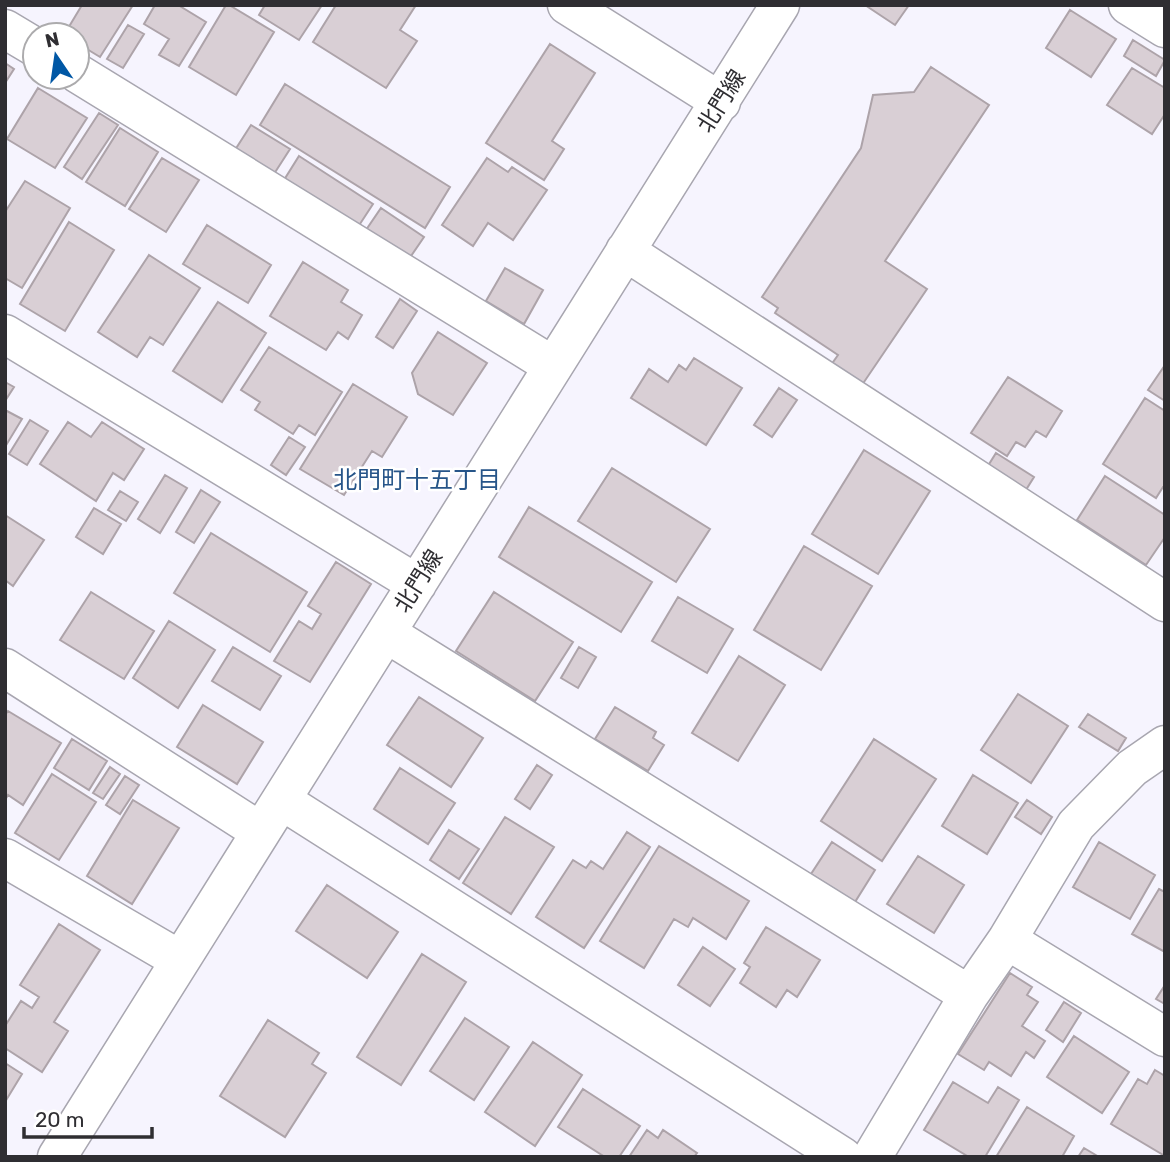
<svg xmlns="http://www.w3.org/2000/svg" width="1170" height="1162" font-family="Rubik,'Noto Sans JP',sans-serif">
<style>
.building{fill:#d9cfd5;stroke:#ada3a9;stroke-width:2}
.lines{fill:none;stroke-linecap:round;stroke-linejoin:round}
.minor-casing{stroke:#a8a6b0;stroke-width:41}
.minor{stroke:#fff;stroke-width:38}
.labels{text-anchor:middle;stroke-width:5;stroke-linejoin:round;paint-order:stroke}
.street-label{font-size:23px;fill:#2f2e32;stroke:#fff}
.neighbourhood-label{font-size:24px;fill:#275589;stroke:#fff}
</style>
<rect width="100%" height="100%" fill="#f6f4fe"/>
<!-- building -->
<path class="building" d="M82,5H133L100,57L77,43V35H64Z
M155,5H178L206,22L179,66L159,55L169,39L144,24Z
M226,5H229L274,32L236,95L189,67Z
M265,5H322L299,40L259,15Z
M336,5H416L400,30L417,41L386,88L313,42Z
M865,5H909L895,25Z
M1070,10L1116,39L1091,77L1046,48Z
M128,25L144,34L123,68L107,59Z
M1133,40L1165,60L1156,76L1124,56Z
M550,44L595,73L552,141L564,149L544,180L486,143Z
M5,63L14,69L5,83Z
M931,67L989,105L885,261L927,289L862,385L831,365L838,355L775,313L778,308L762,297L861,148L873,95L914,92Z
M1132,68L1165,88V114L1152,134L1107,105Z
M285,84L450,187L425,228L260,125Z
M38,88L87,118L55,168L7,139Z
M99,113L118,125L82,179L64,167Z
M251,125L290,149L274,174L235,150Z
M120,128L158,152L125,206L86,182Z
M299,156L373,204L358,227L284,180Z
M162,158L199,180L166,232L129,209Z
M487,158L508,172L512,167L547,190L513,240L488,223L473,246L442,225Z
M25,181L70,208L22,288L5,278V212Z
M381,208L424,237L409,259L366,230Z
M69,222L114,250L65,331L20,304Z
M207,225L271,265L248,303L183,264Z
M149,255L200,288L163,345L150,337L137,357L98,332Z
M303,262L348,290L341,302L362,315L348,339L338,332L326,350L270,316Z
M505,268L543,290L524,324L486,301Z
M400,299L417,311L393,348L376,337Z
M218,302L266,333L222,402L173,371Z
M438,332L487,363L453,415L418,394L412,373Z
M269,347L342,392L315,435L299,425L293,434L255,410L260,402L241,390Z
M694,358L742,388L706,445L631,398L649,369L668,382L679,365L686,370Z
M1165,365V401L1148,390Z
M1008,377L1062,411L1046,437L1036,431L1025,447L1016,442L1007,456L971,433Z
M5,382L14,387L5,401Z
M353,384L407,417L382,457L372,451L344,495L300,469Z
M779,388L797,400L772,437L754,425Z
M1145,398L1165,411V487H1163L1156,498L1103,464Z
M5,410L22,419L5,447Z
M30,420L48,431L27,465L9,454Z
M68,422L91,437L102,422L144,449L124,480L113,473L96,501L40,464Z
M289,437L305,447L286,475L271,465Z
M864,450L930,491L878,574L812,534Z
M996,453L1034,477L1024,493L986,469Z
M612,468L710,529L676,582L578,521Z
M165,475L187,488L160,533L138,519Z
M1105,476L1165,515V537L1146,565L1077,520Z
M201,490L220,502L194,543L176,532Z
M120,491L138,502L126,521L108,510Z
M529,507L652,582L621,632L499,557Z
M94,508L121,524L103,554L76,537Z
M5,515L44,540L13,586L5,580Z
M211,533L307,592L270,652L174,593Z
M804,546L872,586L821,670L754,630Z
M336,562L371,584L310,682L274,661L299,621L312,629L321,614L308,606Z
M91,592L154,631L124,679L60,640Z
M494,592L573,642L535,701L456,651Z
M678,597L733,629L707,673L652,641Z
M169,621L215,650L178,708L133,678Z
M233,647L281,676L260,710L212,681Z
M579,647L596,657L578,688L561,678Z
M739,656L785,685L738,761L692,733Z
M1018,694L1068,726L1031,783L981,750Z
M419,697L483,738L451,787L387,745Z
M203,705L263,742L237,784L177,747Z
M615,707L656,732L653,738L664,745L648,771L595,739Z
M8,711L61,743L23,805L8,795L5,800V715Z
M1088,714L1126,738L1118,751L1079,727Z
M72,739L107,761L89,790L54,768Z
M874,739L936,779L882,861L821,821Z
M537,765L552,775L530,809L515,799Z
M110,767L120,774L103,799L93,793Z
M400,768L455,803L428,844L374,809Z
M52,774L96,802L59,860L15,833Z
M973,775L1018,803L987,854L942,826Z
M125,776L139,785L120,814L106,805Z
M133,800L179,828L132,904L87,876Z
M1027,800L1052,817L1041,834L1015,817Z
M505,817L554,847L511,914L463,883Z
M449,830L479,849L459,879L430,860Z
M627,832L650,847L584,948L536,917L573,860L586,868L591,861L603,869Z
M832,842L875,870L855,902L811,874Z
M1099,842L1155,875L1130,919L1073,887Z
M659,846L749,901L726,939L693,918L688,927L674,919L644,968L600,941Z
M918,856L964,885L934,933L887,904Z
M327,885L398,932L367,978L296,931Z
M1159,889L1165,892V952L1132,934Z
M59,924L100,950L54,1022L68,1031L42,1072L5,1048V1026L21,1001L32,1008L39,997L20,985Z
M766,927L820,960L797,997L787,990L776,1007L740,983L750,967L744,963Z
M703,947L735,969L710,1006L678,985Z
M422,954L466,982L401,1085L357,1057Z
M1010,973L1032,987L1027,995L1038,1002L1022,1026L1045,1041L1034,1058L1026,1052L1011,1076L989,1062L984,1070L958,1054Z
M1165,985V1004L1156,999Z
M1064,1002L1081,1013L1063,1042L1046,1030Z
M465,1018L509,1047L474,1100L430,1071Z
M268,1020L319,1053L312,1064L326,1073L285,1137L220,1096Z
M1074,1036L1129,1072L1102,1113L1047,1077Z
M533,1042L582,1075L535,1146L485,1112Z
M5,1063L22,1074L5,1102Z
M1155,1070L1165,1076V1156L1111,1124L1138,1079L1147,1084Z
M953,1082L988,1103L998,1087L1019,1100L985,1157H969L924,1130Z
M583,1089L640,1126L619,1157H605L558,1127Z
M1027,1107L1074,1136L1062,1157H996Z
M647,1130L658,1138L663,1130L697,1153L694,1157H629Z
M1084,1148L1099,1157H1078Z"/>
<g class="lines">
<!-- minor casing -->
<g class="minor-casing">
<path id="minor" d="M567,5L721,102
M1128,5L1165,28
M5,29L35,47
M77,73L553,366
M625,251L1165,602
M5,334L417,584
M386,633L969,995
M5,668L261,832
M281,800L843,1157
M5,858L180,960
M1007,940L1165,1037
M57,1157L780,5
M872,1157L969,995L1007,940L1076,825L1132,768L1165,745"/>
</g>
<!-- minor -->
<use href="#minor" class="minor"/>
</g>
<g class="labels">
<!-- street labels -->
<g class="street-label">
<text transform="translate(721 101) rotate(-58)" y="8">北門線</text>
<text transform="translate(418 581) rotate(-58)" y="8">北門線</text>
</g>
<!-- neighbourhood labels -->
<g class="neighbourhood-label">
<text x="417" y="488">北門町十五丁目</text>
</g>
</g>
<!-- border -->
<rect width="1170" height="1162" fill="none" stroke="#2f2e32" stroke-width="14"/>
<!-- north arrow -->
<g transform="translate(56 56) rotate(347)"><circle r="33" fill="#ffffff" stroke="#acabad" stroke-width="2"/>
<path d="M0-5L12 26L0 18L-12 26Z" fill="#0057a5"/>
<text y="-10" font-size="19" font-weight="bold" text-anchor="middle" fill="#2f2e32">N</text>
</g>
<!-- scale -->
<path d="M24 1127v10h128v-10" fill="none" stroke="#2f2e32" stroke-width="3.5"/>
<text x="35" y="1127" font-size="21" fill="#2f2e32" stroke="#ffffff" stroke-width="5" paint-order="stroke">20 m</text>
</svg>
